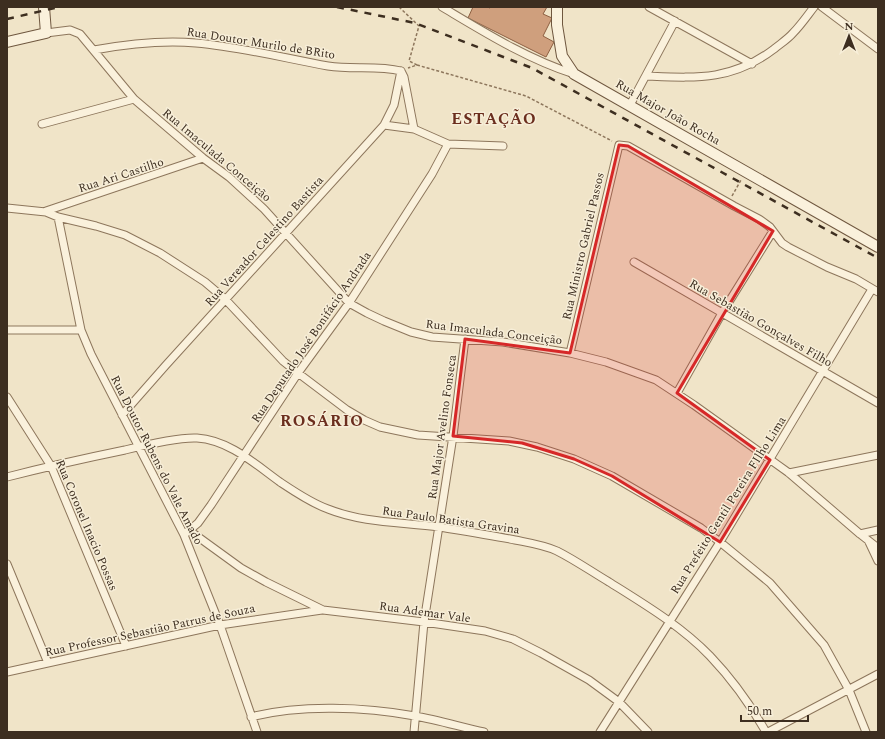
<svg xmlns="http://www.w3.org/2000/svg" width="885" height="739" font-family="Spectral,serif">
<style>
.building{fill:#cf9f7d;stroke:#8d5f41}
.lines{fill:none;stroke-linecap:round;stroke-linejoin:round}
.street-casing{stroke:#8d765c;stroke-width:9}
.secondary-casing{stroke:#6f573f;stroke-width:12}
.path{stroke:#8d765c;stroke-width:1.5;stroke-dasharray:3 2;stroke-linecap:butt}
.street{stroke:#faf1dc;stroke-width:7}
.secondary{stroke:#faf1dc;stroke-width:10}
.rail{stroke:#3d2e20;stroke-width:2.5;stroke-dasharray:7 7;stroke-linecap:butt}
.marked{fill:#d62828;fill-opacity:0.2;stroke:#d62828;stroke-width:3;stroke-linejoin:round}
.labels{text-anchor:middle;stroke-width:3;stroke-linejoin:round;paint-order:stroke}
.street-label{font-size:12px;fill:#3d2e20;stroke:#f7eed8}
.district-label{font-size:16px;font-weight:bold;letter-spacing:1px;fill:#6b2e1e;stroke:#f7eed8}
</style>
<rect width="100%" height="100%" fill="#f0e4c8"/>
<!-- building -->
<path class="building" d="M473,7H487L490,8V7H547L543,14L552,18L543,36L554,42L546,57L468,18Z"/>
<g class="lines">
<!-- street casing -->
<g class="street-casing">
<path id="street" d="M442,7C484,32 527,59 574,74
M649,7L752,64
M822,7L878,49
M46,33L70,30L80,34L134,99L203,158L229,177L264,209L349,303L367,313L384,321L411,332L432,337L503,342L570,353L606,362L656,380L694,405L789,473L860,534L878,548
M94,50C127,44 162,40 196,43C241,47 284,58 328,66C352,70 377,65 401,71
M401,71L404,77L414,129
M646,76C696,78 732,81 774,49C780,44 788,39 793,33C801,25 807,16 814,7
M630,105L675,21
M42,124L134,99
M384,125L414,129L448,144L503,146
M7,208L46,212L58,217L96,226L125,235L160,253L205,282L225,299L283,361L298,373L347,410L364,420L380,427L418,435L509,441L537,447L574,459L612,476L701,528L720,542L770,583L824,645L849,690L866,732
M46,211L203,158
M58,217L81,330L91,354L184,535L220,625L257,732
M634,262L878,403
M7,330H81
M570,353L619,145L628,146L734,206L759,219L770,227L782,243L788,247L827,267L856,279L878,292
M677,393L722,313L773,231
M7,397L51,466L126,646
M122,415L166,365L384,125L394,105L401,71
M789,473L878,455
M7,477C46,467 86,458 125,450C145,445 177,437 197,438C229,440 255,464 280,482C295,492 311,503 328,509C363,523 402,522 439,527C464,531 490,535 515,540C530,543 544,545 557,551C575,560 592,572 609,582C644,604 681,626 710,656C732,679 750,704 766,732
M190,531L241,568L266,582L323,610L424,622L485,631L513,639L541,653L589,680L619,702L648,732
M186,533L198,523L211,505L298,373L349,303L432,174L448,144
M860,534L878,530
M869,542L878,561
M7,564L48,663
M7,672L220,625L322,610
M251,717C300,704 366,707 415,716C438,720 461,727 484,732
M414,732L424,622L453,436L465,339
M600,732L720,542L872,289
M768,732L878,674"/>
</g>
<!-- secondary casing -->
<g class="secondary-casing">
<path id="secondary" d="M557,7V25L562,56L574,74L878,247
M7,42L46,33L44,7"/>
</g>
<!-- path -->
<path class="path" d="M399,7L419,26L409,61L417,65L408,68
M417,65L526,96L612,141
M732,196L741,180"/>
<!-- street -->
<use href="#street" class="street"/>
<!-- secondary -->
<use href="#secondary" class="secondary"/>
<!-- rail -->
<path class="rail" d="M337,7L415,23L532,68L878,258
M7,19L59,7"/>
</g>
<!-- marked area -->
<path class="marked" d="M619,145L628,146L773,231L677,393L770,460L720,542L612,476L574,459L522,443L453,436L465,339L570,353Z"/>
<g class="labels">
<!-- street labels -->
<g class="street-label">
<text transform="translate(261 43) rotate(9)" y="4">Rua Doutor Murilo de BRito</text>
<text transform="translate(668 112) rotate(30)" y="4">Rua Major João Rocha</text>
<text transform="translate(217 155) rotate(40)" y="4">Rua Imaculada Conceição</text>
<text transform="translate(121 175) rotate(-18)" y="4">Rua Ari Castilho</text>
<text transform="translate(264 241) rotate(-48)" y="4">Rua Vereador Celestino Bastista</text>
<text transform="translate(583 246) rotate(-77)" y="4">Rua Ministro Gabriel Passos</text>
<text transform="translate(761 323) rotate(30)" y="4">Rua Sebastião Gonçalves Filho</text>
<text transform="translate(494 332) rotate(7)" y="4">Rua Imaculada Conceição</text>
<text transform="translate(311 337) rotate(-56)" y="4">Rua Deputado José Bonifácio Andrada</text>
<text transform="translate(442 427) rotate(-82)" y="4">Rua Major Avelino Fonseca</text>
<text transform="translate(157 460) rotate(63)" y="4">Rua Doutor Rubens do Vale Amado</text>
<text transform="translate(728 505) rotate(-58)" y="4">Rua Prefeito Gentil Pereira FIlho Lima</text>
<text transform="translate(451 520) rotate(8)" y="4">Rua Paulo Batista Gravina</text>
<text transform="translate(87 525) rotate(67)" y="4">Rua Coronel Inacio Possas</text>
<text transform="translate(425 612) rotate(8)" y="4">Rua Ademar Vale</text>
<text transform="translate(150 630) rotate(-12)" y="4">Rua Professor Sebastião Patrus de Souza</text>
</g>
<!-- district labels -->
<g class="district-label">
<text x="494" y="124">ESTAÇÃO</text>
<text x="322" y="426">ROSÁRIO</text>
</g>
</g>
<!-- border -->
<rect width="885" height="739" fill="none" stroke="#3d2e20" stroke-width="16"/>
<!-- north arrow -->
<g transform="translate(849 36)" stroke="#f7eed8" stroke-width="3" paint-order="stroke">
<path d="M0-3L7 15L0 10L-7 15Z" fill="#3d2e20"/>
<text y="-6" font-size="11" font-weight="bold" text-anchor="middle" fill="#3d2e20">N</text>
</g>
<!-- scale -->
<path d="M741 715v6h67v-6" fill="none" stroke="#3d2e20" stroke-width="2"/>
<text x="747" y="715" font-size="12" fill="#3d2e20" stroke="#f7eed8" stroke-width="3" paint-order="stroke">50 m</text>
</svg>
